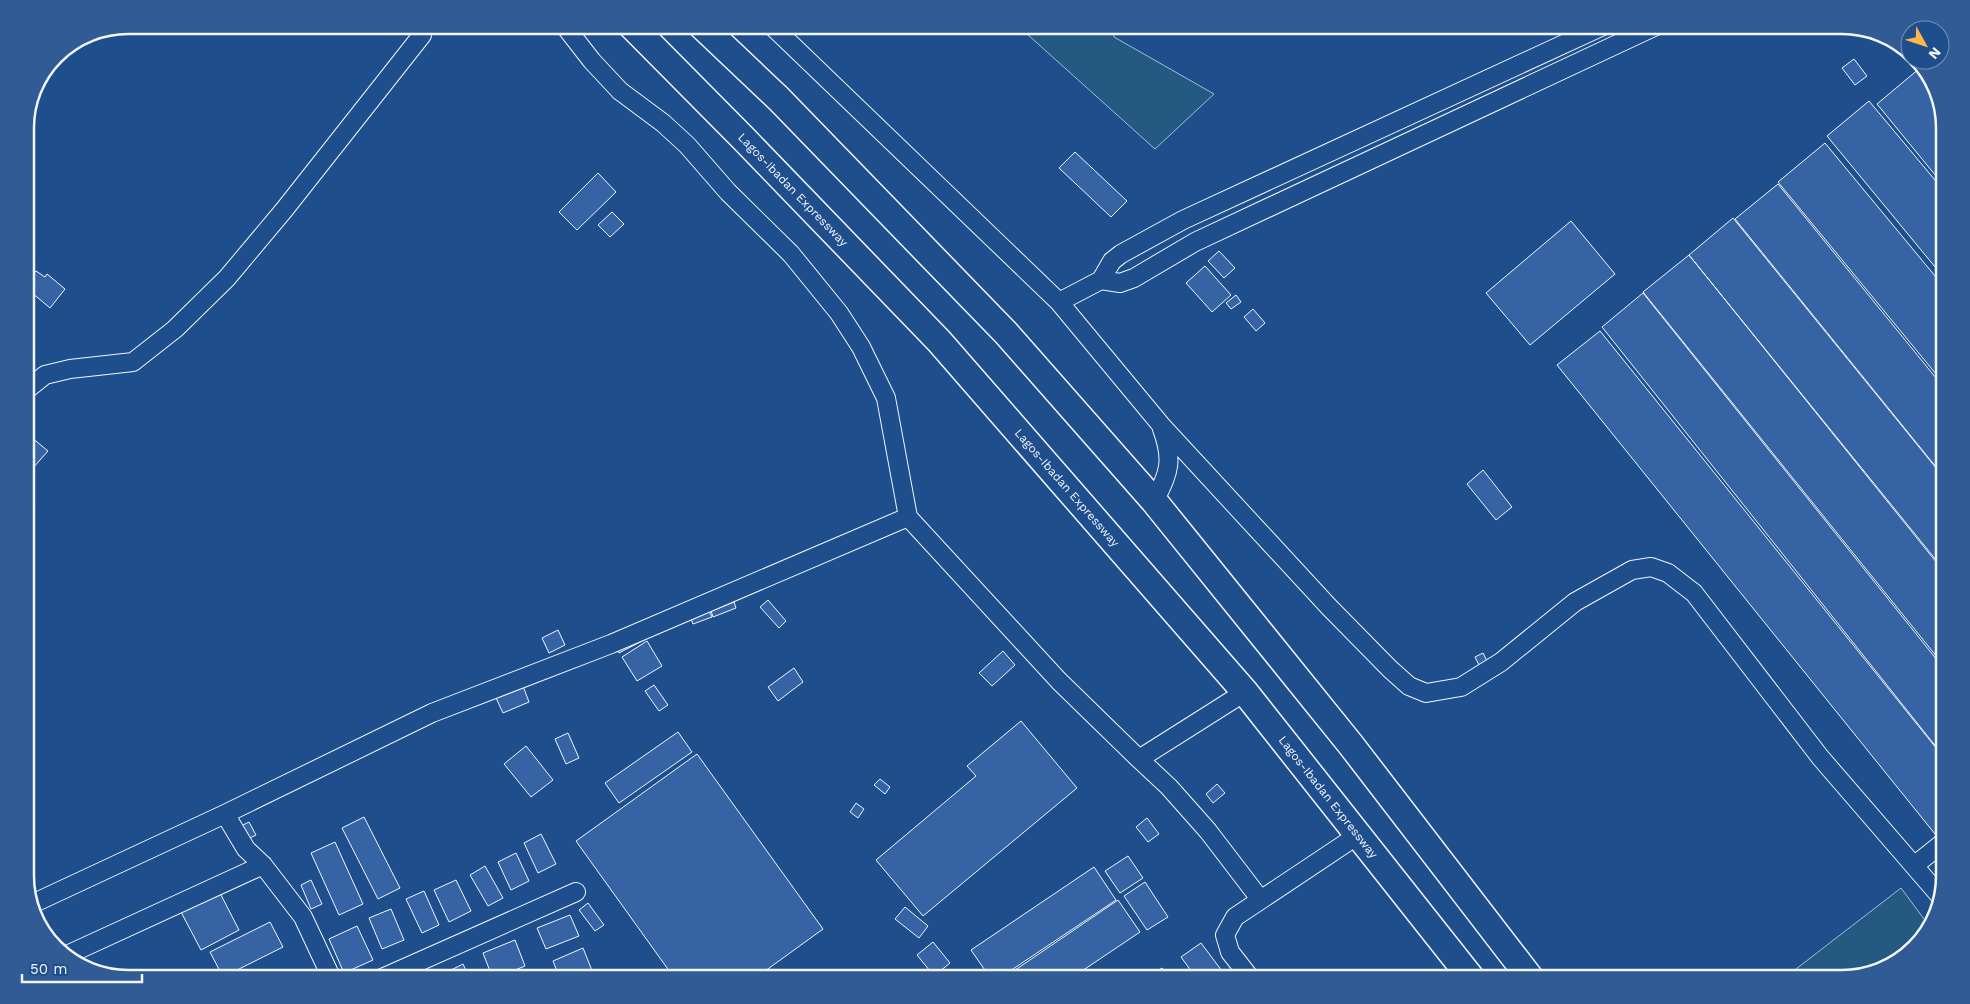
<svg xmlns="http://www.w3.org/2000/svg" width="1970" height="1004" font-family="'Work Sans',sans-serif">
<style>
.green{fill:#245a82;stroke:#a8bbd7}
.building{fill:#3563a3;stroke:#f2f6ff}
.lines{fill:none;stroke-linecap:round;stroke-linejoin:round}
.minor-casing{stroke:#f2f6ff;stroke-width:20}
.highway-casing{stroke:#f2f6ff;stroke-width:29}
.minor{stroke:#1f4e8c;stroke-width:18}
.highway{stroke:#1f4e8c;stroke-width:26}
.labels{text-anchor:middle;stroke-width:4;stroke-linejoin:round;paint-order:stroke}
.street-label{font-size:12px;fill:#f2f6ff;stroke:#1f4e8c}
.rim{fill:none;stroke:#f2f6ff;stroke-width:2.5}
</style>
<rect width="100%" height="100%" fill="#1f4e8c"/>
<!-- green -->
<path class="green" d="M1017,25H1113L1114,37L1214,94L1155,149Z
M1901,888L1930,927L1899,962L1843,979H1783Z"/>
<!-- building -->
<path class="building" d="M1830,25H1843L1845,26L1834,32Z
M1854,59L1867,76L1855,85L1842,68Z
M1921,64L1928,71L1930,77L1920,65Z
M1920,68L1932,83L1945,121V187L1877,104Z
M1869,101L1945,192V279L1827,136Z
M1825,143L1945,288V385L1778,182Z
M1075,152L1127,201L1111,217L1059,168Z
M598,173L616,192L577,230L559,212Z
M1778,184L1945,389V478L1735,219Z
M612,212L624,224L610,237L598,225Z
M1733,218L1945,479V571L1689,255Z
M1571,221L1615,274L1530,345L1486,293Z
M1219,251L1235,268L1224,278L1208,261Z
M1689,255L1945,573V667L1643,292Z
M1205,266L1231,295L1212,312L1186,283Z
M36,271L45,277L47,274L65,289L50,308L25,287V284Z
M1643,293L1945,670V758L1602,327Z
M1236,295L1241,302L1231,309L1226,303Z
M1253,309L1265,323L1256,331L1244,317Z
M1600,331L1945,759V826L1935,834L1557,365Z
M25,432L48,451L32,469L25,464Z
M1483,470L1512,507L1496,520L1467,484Z
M768,600L786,621L779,628L760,607Z
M734,602L736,608L713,617L711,611Z
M709,611L712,617L693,624L691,619Z
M558,630L565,645L549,653L542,638Z
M644,632L648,638L619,653L616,647Z
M647,641L662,666L637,681L622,657Z
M1003,651L1015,665L992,686L979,673Z
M1483,653L1487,661L1479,665L1475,657Z
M794,668L803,682L778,701L768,687Z
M654,685L668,705L659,711L645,691Z
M523,686L529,702L503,713L496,698Z
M1021,721L1077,788L923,916L876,860L976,776L967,766Z
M678,732L692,752L619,803L605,783Z
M568,733L579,758L566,764L555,739Z
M526,746L553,780L531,797L504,764Z
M697,754L823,929L754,979H675L576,841Z
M880,779L890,787L885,794L874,785Z
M1217,784L1225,793L1213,803L1206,794Z
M856,803L864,809L858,818L850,812Z
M364,817L400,888L378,899L342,828Z
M1147,818L1159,834L1148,842L1136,827Z
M249,822L256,835L246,840L239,827Z
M541,834L556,864L538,873L524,843Z
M335,842L363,904L339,915L311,853Z
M516,853L529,881L511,890L498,862Z
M1128,856L1143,878L1120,893L1105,871Z
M485,866L503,898L488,906L470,875Z
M1094,867L1116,900L998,979H991L971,950Z
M311,880L322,904L311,909L301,885Z
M456,880L471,911L449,922L434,890Z
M1145,882L1168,917L1147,930L1124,896Z
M424,891L439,925L422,933L406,899Z
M220,893L239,930L201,950L181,912Z
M1118,900L1140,932L1070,979H1002Z
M588,903L604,925L595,931L579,910Z
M905,907L928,926L919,938L895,919Z
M391,909L404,940L382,949L369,918Z
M570,915L579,936L546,949L537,928Z
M270,922L283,947L223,977L210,952Z
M357,926L373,960L344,973L329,939Z
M515,940L525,966L493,979L483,953Z
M933,942L950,963L934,976L917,955Z
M1201,943L1228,979H1197L1181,957Z
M583,948L593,973L578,979H560L553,961Z
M463,964L470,979H433Z
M1162,968L1169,979H1154L1151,975Z
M532,972L535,979H514Z"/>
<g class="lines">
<!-- minor casing -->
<g class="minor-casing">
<path id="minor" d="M564,25L592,61L620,91L663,123L687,145L728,192L791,254L839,313L861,347L886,398L908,517L1059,681L1139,759L1245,692
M771,25L1059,302L1161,425L1329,607L1390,669L1409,686L1426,693L1461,687L1501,662L1575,602L1632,570L1651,567L1668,573L1694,593L1820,757L1940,896
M1101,280L1120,283L1134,278L1195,242L1658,25
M1059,302L1101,280L1112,261L1121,254L1183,220L1605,25
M25,391L45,375L70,369L133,362L175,329L227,278L284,210L422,35L423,25
M1154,501C1170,473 1173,459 1162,429
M1139,759L1169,787L1208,831L1260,899
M225,814L246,849L263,865L303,917L332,979
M1915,865L1945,841
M32,904L225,814L432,713L611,644L908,517
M67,955L263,865
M380,979L576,892
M1251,979L1230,952L1225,935L1235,917L1358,835"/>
</g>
<!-- highway casing -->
<g class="highway-casing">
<g id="highway">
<path id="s1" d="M631,25L743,138L939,341L1245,692L1472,979"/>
<path d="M701,25L779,99L1006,333L1154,501L1351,745L1531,979"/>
</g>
</g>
<!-- minor -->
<use href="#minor" class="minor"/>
<!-- highway -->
<use href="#highway" class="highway"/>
</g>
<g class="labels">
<!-- street labels -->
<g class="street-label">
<text dy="4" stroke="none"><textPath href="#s1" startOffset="231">Lagos-Ibadan Expressway</textPath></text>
<text dy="4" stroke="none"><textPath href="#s1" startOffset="636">Lagos-Ibadan Expressway</textPath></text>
<text dy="4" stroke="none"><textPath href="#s1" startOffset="1041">Lagos-Ibadan Expressway</textPath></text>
</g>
</g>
<!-- crop -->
<path d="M0 0H1970V1004H0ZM128 34H1842A94 94 0 0 1 1936 128V876A94 94 0 0 1 1842 970H128A94 94 0 0 1 34 876V128A94 94 0 0 1 128 34Z" fill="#305b95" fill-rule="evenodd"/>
<path class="rim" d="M128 34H1842A94 94 0 0 1 1936 128V876A94 94 0 0 1 1842 970H128A94 94 0 0 1 34 876V128A94 94 0 0 1 128 34Z"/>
<!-- north arrow -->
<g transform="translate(1925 45) rotate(130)"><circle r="24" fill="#1f4e8c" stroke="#7391ba"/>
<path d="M0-4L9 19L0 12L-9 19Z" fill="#ffb74d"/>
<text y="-8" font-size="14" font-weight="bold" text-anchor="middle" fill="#f2f6ff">N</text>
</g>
<!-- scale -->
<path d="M22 974v8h120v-8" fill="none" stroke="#f2f6ff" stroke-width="2.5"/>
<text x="30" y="974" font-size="15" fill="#f2f6ff" stroke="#1f4e8c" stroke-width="4" paint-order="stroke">50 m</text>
</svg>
